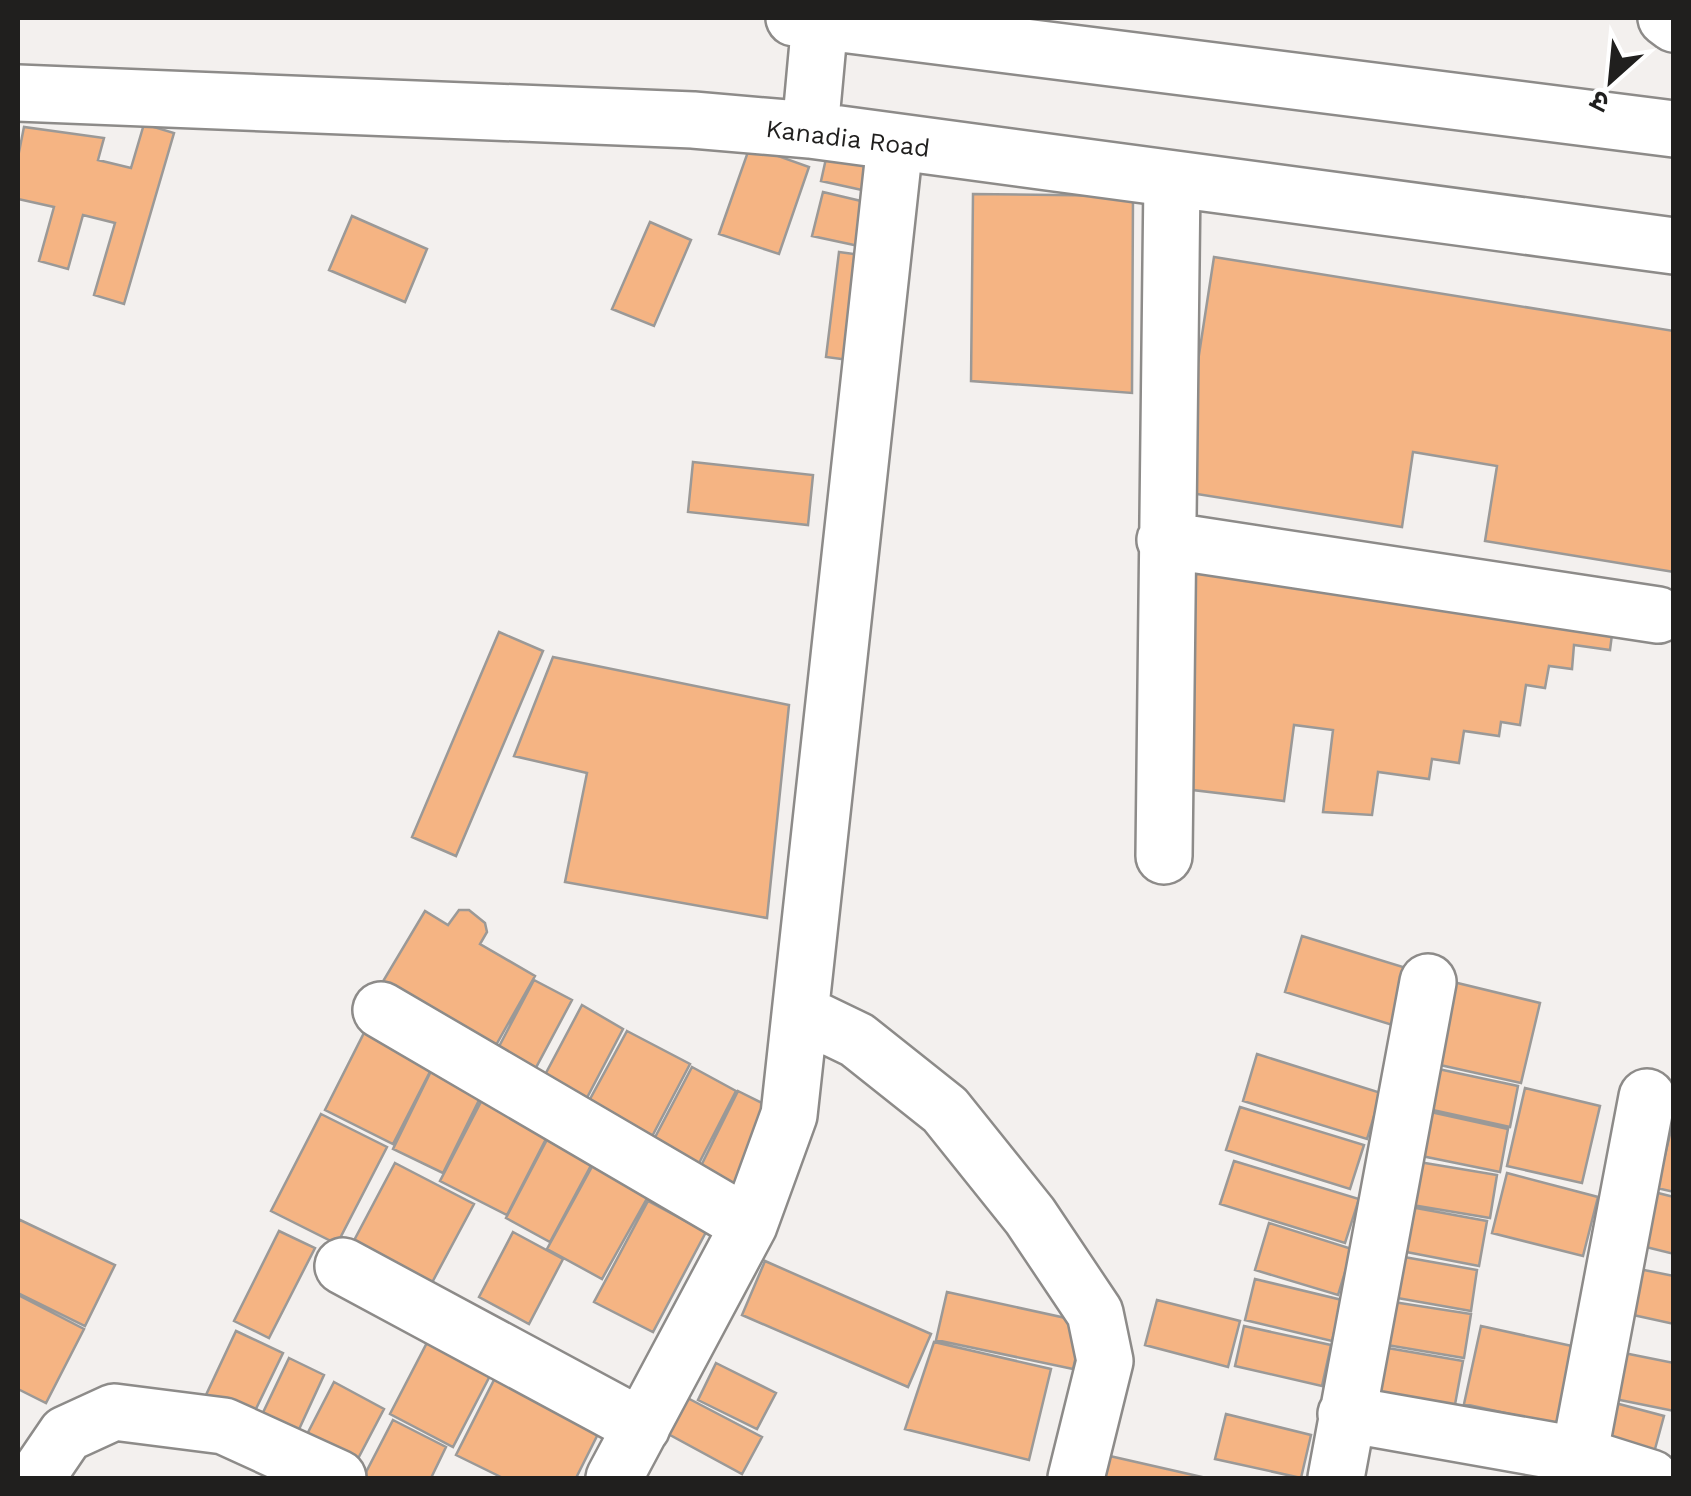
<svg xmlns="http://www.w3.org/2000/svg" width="1691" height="1496" font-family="'Work Sans','Noto Sans Devanagari',sans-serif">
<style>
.building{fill:#f5b483;stroke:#9b9997;stroke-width:2.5}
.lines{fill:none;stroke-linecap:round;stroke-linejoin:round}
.street-casing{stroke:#8d8b89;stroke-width:60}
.secondary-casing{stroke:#8d8b89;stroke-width:60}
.street{stroke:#fff;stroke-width:55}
.secondary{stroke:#fff;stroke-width:55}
.labels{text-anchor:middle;stroke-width:9;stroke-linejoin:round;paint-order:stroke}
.street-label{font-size:25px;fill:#201f1e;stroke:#fff}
</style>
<rect width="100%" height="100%" fill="#f3f0ee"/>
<!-- building -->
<path class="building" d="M144,124L174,133L124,304L94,295L115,223L83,215L68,269L39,261L54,207L18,199V157L24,127L104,138L98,160L131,168Z
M829,145L879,156L871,192L821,181Z
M750,146L809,167L779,254L719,234Z
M823,192L878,205L868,248L812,236Z
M973,194L1133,196L1132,393L971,381Z
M352,216L427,249L405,302L329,270Z
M650,222L691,240L654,326L612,309Z
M839,252L869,256L857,361L826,357Z
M1214,257L1674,331V572L1485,541L1497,466L1413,452L1402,527L1178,491Z
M693,462L813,475L808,525L688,512Z
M1183,558L1614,619L1610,650L1574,645L1572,669L1549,666L1545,688L1526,685L1520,725L1501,722L1499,736L1464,731L1459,763L1432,759L1429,779L1378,772L1372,815L1323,812L1333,730L1294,725L1284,801L1193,790L1176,682Z
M499,632L543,651L456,856L412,837Z
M553,657L789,705L767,918L565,882L587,773L514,756Z
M459,910H469L485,923L487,932L480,944L535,976L491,1054L379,988L425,911L448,925Z
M1302,936L1416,971L1399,1027L1285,992Z
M1441,979L1540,1003L1521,1083L1422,1061Z
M534,980L572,1000L532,1075L494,1056Z
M582,1005L623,1029L580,1111L538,1088Z
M368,1025L436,1060L393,1144L325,1110Z
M627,1031L690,1064L647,1146L583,1112Z
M1257,1054L1381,1093L1367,1139L1243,1101Z
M435,1063L485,1088L443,1173L393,1149Z
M692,1067L736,1091L696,1169L651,1145Z
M1429,1067L1518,1086L1510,1127L1419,1107Z
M1525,1088L1600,1106L1582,1183L1507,1166Z
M738,1091L772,1108L739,1197L697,1174Z
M484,1096L550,1131L507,1215L440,1181Z
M1240,1107L1364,1145L1350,1189L1226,1150Z
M1417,1109L1508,1129L1500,1172L1407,1153Z
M321,1114L387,1147L337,1244L271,1211Z
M1673,1122L1674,1123V1192L1657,1188Z
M551,1132L596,1156L550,1242L506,1218Z
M1407,1160L1497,1175L1490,1218L1400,1203Z
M1234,1161L1359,1199L1345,1243L1220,1204Z
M395,1163L474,1204L427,1292L349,1250Z
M594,1163L650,1193L602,1279L547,1249Z
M1507,1173L1598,1197L1583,1256L1492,1233Z
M1654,1192L1674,1197V1254L1642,1246Z
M648,1201L706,1232L653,1332L594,1302Z
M1405,1206L1487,1221L1479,1266L1396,1250Z
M18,1219L115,1265L85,1326L18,1293Z
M1269,1223L1352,1249L1338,1295L1255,1270Z
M279,1231L315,1248L269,1338L234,1321Z
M513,1232L563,1259L529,1324L479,1297Z
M1393,1255L1477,1270L1471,1311L1386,1296Z
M765,1261L931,1334L908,1387L742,1315Z
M1634,1268L1674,1276V1324L1624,1313Z
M1255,1279L1342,1300L1332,1341L1245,1320Z
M947,1292L1084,1322L1073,1369L936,1340Z
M18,1295L84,1329L46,1403L18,1389Z
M1157,1300L1240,1321L1228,1367L1145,1345Z
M1387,1301L1471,1314L1464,1358L1381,1344Z
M1244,1326L1331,1345L1322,1386L1235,1366Z
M1481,1326L1581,1348L1564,1426L1464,1404Z
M236,1331L283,1353L252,1417L206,1395Z
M431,1335L494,1368L453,1447L390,1414Z
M934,1342L1051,1369L1029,1460L905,1429Z
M1376,1346L1463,1361L1454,1410L1367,1394Z
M1624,1353L1674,1363V1411L1615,1399Z
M289,1358L324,1375L295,1438L259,1421Z
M716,1363L776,1393L757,1429L698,1400Z
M495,1378L600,1430L576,1478H503L456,1455Z
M334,1382L384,1409L352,1470L302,1444Z
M678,1393L762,1437L742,1474L659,1429Z
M1604,1400L1664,1416L1652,1460L1592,1442Z
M1226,1414L1311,1435L1301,1478L1215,1459Z
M393,1420L446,1447L431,1478H363Z
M1101,1454L1202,1477L1201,1478H1095Z"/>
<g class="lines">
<!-- street casing -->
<g class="street-casing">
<path id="street" d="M1666,18L1674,24
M1165,540L1658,615
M1164,856L1172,180
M381,1010L749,1225
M801,1013L857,1040L945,1110L1030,1216L1095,1313L1105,1361L1076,1478
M343,1266L642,1427
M1346,1414L1578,1455L1651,1478
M36,1478L66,1434L114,1412L224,1426L338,1478
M614,1478L749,1225L789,1115L895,144
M1336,1478L1428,982
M1575,1478L1647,1097"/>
</g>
<!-- secondary casing -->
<g class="secondary-casing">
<path id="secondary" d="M794,18L1674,129
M18,93L693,120L810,130L1674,246
M810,130L820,21"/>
</g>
<!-- street -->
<use href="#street" class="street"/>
<!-- secondary -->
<use href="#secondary" class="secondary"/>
</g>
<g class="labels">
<!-- street labels -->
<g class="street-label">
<text transform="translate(848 138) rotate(7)" y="9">Kanadia Road</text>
</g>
</g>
<!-- border -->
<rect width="1691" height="1496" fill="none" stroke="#201f1e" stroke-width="40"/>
<!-- north arrow -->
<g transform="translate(1611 80) rotate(207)" stroke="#ffffff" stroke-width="8" paint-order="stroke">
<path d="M0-8L18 38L0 25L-18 38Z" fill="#201f1e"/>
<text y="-15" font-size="28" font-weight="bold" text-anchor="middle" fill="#201f1e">उ</text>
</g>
</svg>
